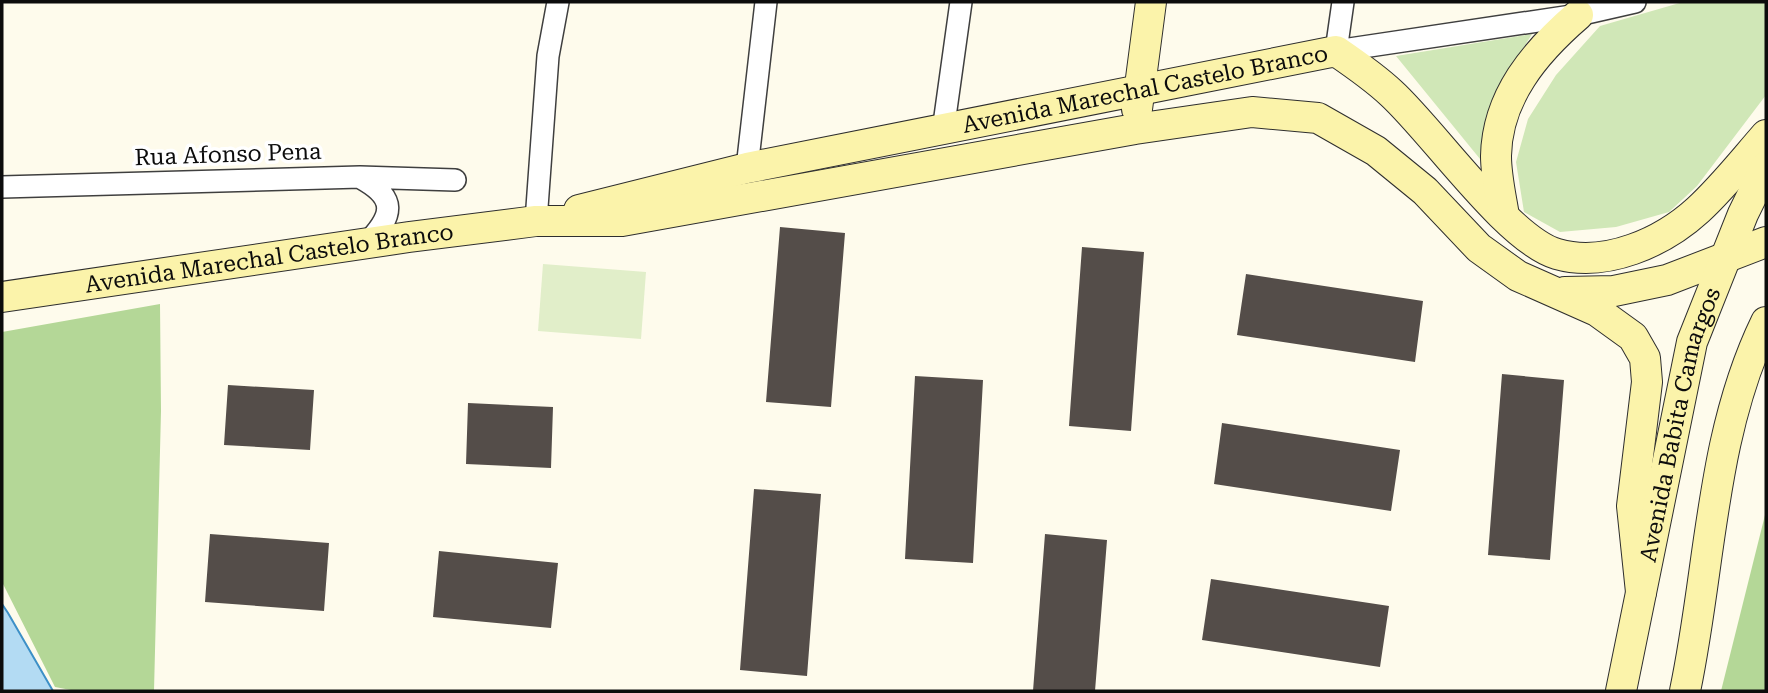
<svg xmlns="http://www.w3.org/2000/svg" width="1768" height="693" font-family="'Roboto Serif',serif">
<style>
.green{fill:#d0e7b7}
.forest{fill:#b4d797}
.pitch{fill:#e1eec9}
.water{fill:#b3dbf3;stroke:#3d90c7;stroke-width:2}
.building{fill:#544d49}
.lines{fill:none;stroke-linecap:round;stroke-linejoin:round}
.street-casing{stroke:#3f3f3f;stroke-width:24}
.secondary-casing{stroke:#2e2e2e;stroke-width:32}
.street{stroke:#fff;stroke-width:21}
.secondary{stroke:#fbf3aa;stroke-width:30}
.labels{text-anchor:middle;stroke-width:7;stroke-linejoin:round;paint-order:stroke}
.street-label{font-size:23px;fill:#0c0c0c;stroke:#fff}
</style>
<rect width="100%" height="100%" fill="#fefbec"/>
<!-- green -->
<path class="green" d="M1683,2H1766V95L1697,186L1669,212L1616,227L1560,232L1524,212L1516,162L1528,119L1556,75L1600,26Z
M1532,34L1511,68L1486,120L1489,170L1396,56Z"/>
<!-- forest -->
<path class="forest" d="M160,304L161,411L154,691H76L55,687L2,582V332Z
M1766,511V691H1721Z"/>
<!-- pitch -->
<path class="pitch" d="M543,264L646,272L641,339L538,331Z"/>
<!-- water -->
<path class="water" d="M2,604L8,613L53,691H2Z"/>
<!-- building -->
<path class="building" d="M780,227L845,233L831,407L766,402Z
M1082,247L1144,252L1131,431L1069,426Z
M1246,274L1423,301L1415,362L1237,335Z
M1502,374L1564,380L1550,560L1488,555Z
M915,376L983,380L973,563L905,559Z
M228,385L314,390L310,450L224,445Z
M468,403L553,407L551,468L466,464Z
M1222,423L1400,450L1391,511L1214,484Z
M754,489L821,494L807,676L740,670Z
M210,534L329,543L324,611L205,602Z
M1045,534L1107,540L1095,691H1033Z
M439,551L558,563L551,628L433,617Z
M1211,579L1389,606L1380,667L1202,640Z"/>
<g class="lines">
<!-- street casing -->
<g class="street-casing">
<path id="street" d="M1343,2L1336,51L1578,15L1635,2
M943,131L961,2
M747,168L766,2
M361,178C397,198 394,215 367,243
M2,187L360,177L455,180
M536,221L548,56L558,2"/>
</g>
<!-- secondary casing -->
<g class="secondary-casing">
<g id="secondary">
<path d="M1137,109L1151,2"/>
<path id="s1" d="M579,210L747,168L1336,51C1355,64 1374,77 1391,93C1432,130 1508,240 1557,254C1606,268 1663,242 1698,210C1723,187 1744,160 1766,135"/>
<path d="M1504,216C1501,197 1496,176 1496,156C1497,97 1535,52 1578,15"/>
<path d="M1565,292L1614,291L1667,280L1766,242"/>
<path id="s2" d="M2,297L409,237L536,221H622L1135,129L1252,112L1318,118L1376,151L1425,191L1479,248L1518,276L1597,311L1633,337L1645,358L1647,382L1632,506L1641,592"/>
<path id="s3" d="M1621,691L1692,342L1743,214L1766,167"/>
<path d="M1685,691C1711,568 1710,437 1766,322"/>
</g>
</g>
<!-- street -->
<use href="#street" class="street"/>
<!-- secondary -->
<use href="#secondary" class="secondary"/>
</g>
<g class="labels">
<!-- street labels -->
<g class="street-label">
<text dy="8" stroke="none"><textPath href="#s1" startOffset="579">Avenida Marechal Castelo Branco</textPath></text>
<text transform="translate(228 154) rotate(-2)" y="8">Rua Afonso Pena</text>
<text dy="8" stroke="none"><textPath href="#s2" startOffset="270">Avenida Marechal Castelo Branco</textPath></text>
<text dy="8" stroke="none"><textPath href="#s3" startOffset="273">Avenida Babita Camargos</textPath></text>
</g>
</g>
<!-- border -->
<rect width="1768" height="693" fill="none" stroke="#0c0c0c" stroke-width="7"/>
</svg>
